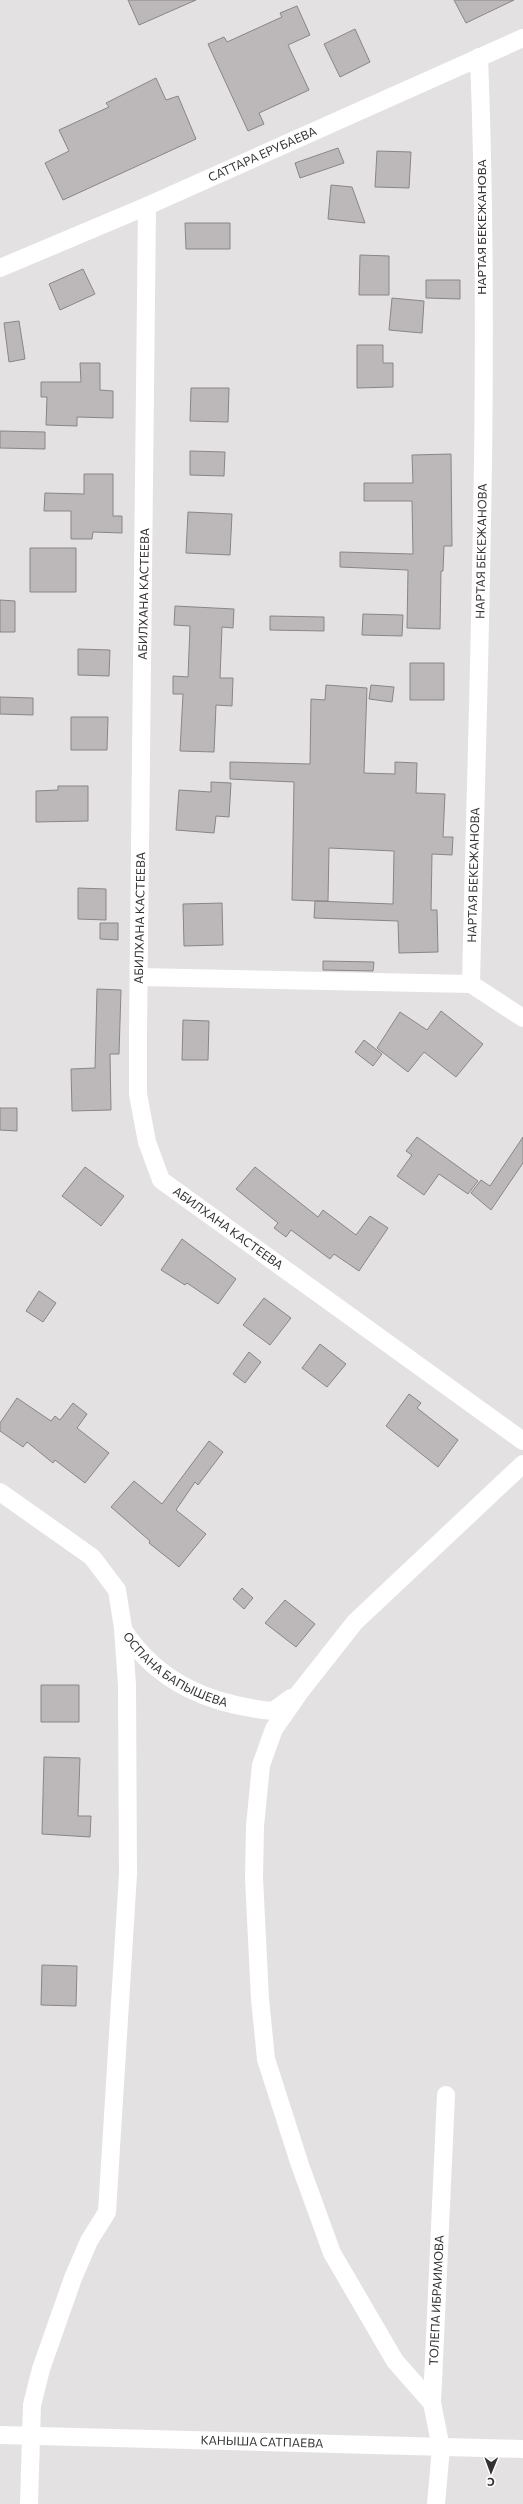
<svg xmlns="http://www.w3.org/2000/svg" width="523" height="2504" font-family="Commissioner,sans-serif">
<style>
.building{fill:#bcb8b9;stroke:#898686;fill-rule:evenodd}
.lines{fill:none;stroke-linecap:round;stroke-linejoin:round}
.minor{stroke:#fff;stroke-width:18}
.labels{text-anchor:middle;stroke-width:3;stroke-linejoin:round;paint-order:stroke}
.street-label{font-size:12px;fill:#343334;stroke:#fff}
</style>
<rect width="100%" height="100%" fill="#e4e1e3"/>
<!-- building -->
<path class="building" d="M128,0H196L139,25Z
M454,0H514L466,23Z
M297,6L310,35L288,45L309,90L259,113L264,124L248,131L208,44L224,37L227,42L282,17L280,13Z
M355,29L370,62L340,77L324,44Z
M156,78L166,100L178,96L196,139L63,200L45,163L69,151L59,130L109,107L106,103Z
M338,148L344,163L300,178L295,163Z
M377,151L411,152L409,188L375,187Z
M331,185L352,187L365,223L328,219Z
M185,223H230V249H186Z
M360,255L389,256V295H359Z
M83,269L95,294L60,310L49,284Z
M426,280H460V299L426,298Z
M392,298L424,301L422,333L389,330Z
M19,321L25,359L9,362L4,323Z
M357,345H383V363H393V387L357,388Z
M80,363H100V390L113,391V418L77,417V426L46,425L47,397H41V382H81Z
M191,388H229L228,422L190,421Z
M0,431L45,432V449L0,448Z
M190,451L225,452L224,476L190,475Z
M451,454L452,546H444L443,571H441L440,629L407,628L408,570L340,567V552L413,554L412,501H364V483H413L412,455Z
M84,474H113V516H122V533L93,532L92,539H71V511H44L45,493L84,494Z
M188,512L232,514L230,555L186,553Z
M30,548H76V592H30Z
M0,600L15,601V632H0Z
M175,606L234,609L233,628L222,627L220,678H233L232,706L216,705L214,752L180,751L183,694H173V676L188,677L190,626L174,625Z
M363,614L403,615L402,636L362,635Z
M270,616L324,617V631L270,630Z
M78,649L110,650L109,676L78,675Z
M410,663H444V700H410Z
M326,685L367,688L364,773L395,774V762L417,763L416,793L445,794L443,837H453L452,855L432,854L431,910H437L438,952L399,953L398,921L314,918L315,901L292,900L294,782L230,779V762L310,764L311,699L325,700ZM329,848L394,851L393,904L315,901H328Z
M371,685L394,687L392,702L369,699Z
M0,697L33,698V715L0,714Z
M71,717H108L107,750H71Z
M211,782L231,783L229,817L216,816L214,833L176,830L179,790L211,792Z
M58,786H88V821L36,822V791L58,790Z
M78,888L106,889V920L78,919Z
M222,903L223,945L184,946L183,904Z
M100,923H118V940L100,939Z
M323,961L374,962L373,971L323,970Z
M97,989L121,990L119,1054H110L111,1110L72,1111L71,1069L95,1068Z
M441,1011L483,1044L456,1077L424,1052L408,1072L377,1048L400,1012L427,1030Z
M183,1020L209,1021L208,1060H182Z
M364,1040L382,1054L373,1066L355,1052Z
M0,1108H17V1131L0,1130Z
M417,1137L478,1181L468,1194L439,1174L424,1195L397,1176L412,1155L406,1151Z
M523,1137V1163L491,1210L471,1193L481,1180L490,1186Z
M85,1167L124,1196L101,1226L62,1196Z
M255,1167L318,1217L323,1210L356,1235L370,1216L388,1228L359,1271L334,1254L330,1259L291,1230L286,1237L274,1228L278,1223L236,1189Z
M182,1239L236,1279L218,1304L187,1283L185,1285L161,1270Z
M39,1291L56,1303L43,1322L26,1311Z
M264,1298L291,1318L270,1345L243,1325Z
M320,1344L346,1364L327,1387L302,1368Z
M249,1352L261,1362L245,1383L233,1374Z
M409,1394L421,1403L417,1408L458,1440L438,1467L386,1426Z
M17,1398L51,1421L55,1416L60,1420L73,1403L87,1414L77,1428L109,1453L85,1483L55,1460L53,1463L27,1442L23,1447L0,1431V1423Z
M209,1441L223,1452L198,1485L195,1482L176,1510L206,1534L179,1567L149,1543L150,1541L111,1507L134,1481L162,1504Z
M242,1588L253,1598L244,1609L233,1599Z
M285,1600L315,1624L296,1647L265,1623Z
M41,1685H79V1722H41Z
M44,1757L80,1758L78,1816H91L90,1837L42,1834Z
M42,1965L77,1966L76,2006L41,2005Z"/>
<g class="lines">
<!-- minor -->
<g class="minor">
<path id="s1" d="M147,206L138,1032V1094L147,1142L161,1180L523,1441"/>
<path id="s2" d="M0,268L147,206L523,38"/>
<path d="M139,977L471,984"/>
<path id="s3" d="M471,984C478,675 491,366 479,57"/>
<path d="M471,984L523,1018"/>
<path d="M0,1492L92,1557L117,1590L123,1628L127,1685L128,1874L107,2212L89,2241L73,2278L41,2369L32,2405L29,2504"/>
<path id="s4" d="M124,1631C159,1684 212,1705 273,1711L291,1698"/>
<path d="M432,2403L395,2361L332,2253L300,2165L266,2059L260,1999L254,1878L255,1826L261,1765L274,1729L299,1693L355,1622L523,1464"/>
<path id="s5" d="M0,2435L523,2449"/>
<path id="s6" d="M436,2504L441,2448L432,2403L446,2095"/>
</g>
</g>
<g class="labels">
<!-- street labels -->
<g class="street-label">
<text dy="4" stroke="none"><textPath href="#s2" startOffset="286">САТТАРА ЕРУБАЕВА</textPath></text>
<text transform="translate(482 227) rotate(-90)" y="4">НАРТАЯ БЕКЕЖАНОВА</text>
<text dy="4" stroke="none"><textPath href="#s3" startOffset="433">НАРТАЯ БЕКЕЖАНОВА</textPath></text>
<text transform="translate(144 594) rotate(-89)" y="4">АБИЛХАНА КАСТЕЕВА</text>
<text dy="4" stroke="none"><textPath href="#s3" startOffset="109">НАРТАЯ БЕКЕЖАНОВА</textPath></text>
<text transform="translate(140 918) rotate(-89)" y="4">АБИЛХАНА КАСТЕЕВА</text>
<text dy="4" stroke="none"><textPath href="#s1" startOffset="1060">АБИЛХАНА КАСТЕЕВА</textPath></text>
<text dy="4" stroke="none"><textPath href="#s4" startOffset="66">ОСПАНА БАПЫШЕВА</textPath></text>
<text dy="4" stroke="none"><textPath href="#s6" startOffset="205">ТОЛЕПА ИБРАИМОВА</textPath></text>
<text dy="4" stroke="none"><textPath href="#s5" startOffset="262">КАНЫША САТПАЕВА</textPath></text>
</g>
</g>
<!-- north arrow -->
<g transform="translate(491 2472) rotate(181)" stroke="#ffffff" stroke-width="3" paint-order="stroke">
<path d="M0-3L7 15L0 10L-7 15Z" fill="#343334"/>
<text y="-6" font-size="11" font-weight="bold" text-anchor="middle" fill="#343334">С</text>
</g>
</svg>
